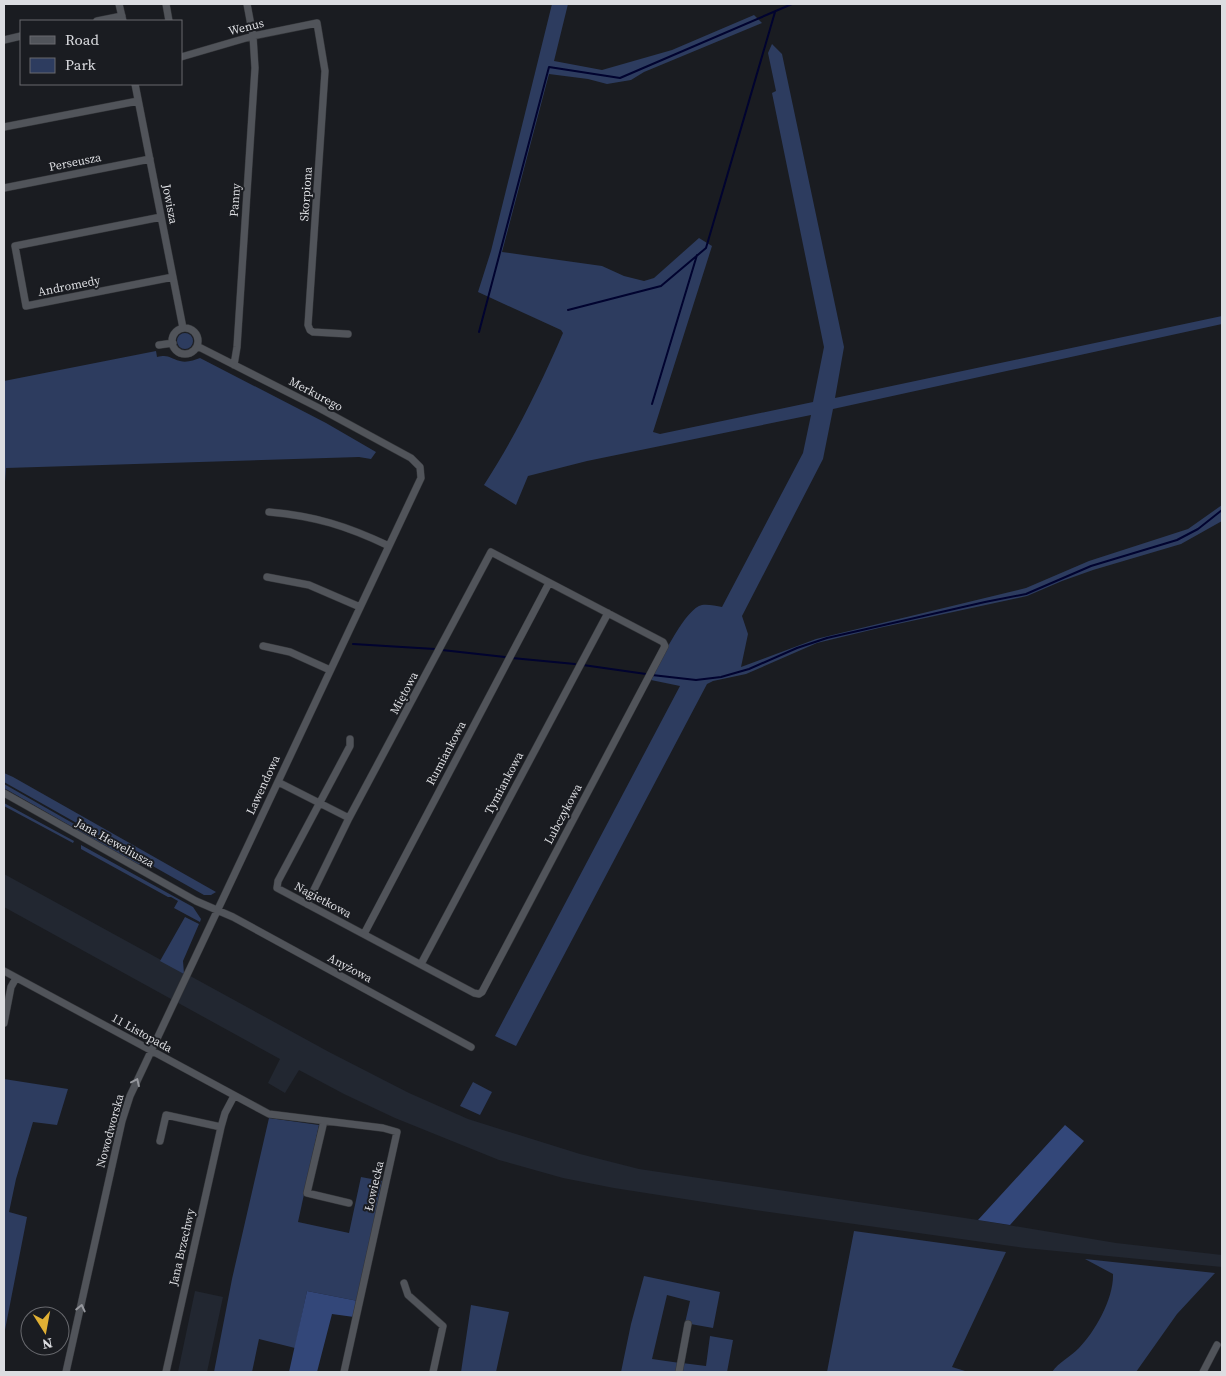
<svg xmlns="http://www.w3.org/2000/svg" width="1226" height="1376" font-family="'Source Serif 4',serif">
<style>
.built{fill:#222731}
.green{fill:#2d3c5f}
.forest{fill:#334779}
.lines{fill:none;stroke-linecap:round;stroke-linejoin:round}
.stream{stroke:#01032f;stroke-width:2}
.street-casing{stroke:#34363a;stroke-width:8}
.street{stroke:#51545a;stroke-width:7}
.oneway{stroke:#96989e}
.labels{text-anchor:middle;stroke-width:4;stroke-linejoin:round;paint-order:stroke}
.street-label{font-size:12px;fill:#dcdde1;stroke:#1a1c21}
</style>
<rect width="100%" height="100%" fill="#1a1c21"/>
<!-- built -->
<path class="built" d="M4,874L329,1052L409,1093L468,1119L580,1154L639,1169L978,1220L1116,1243L1222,1255V1267L1025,1248L755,1210L614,1188L563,1178L499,1160L395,1118L344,1094L299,1070L285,1093L268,1083L280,1059L4,907Z
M195,1291L223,1297L207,1372H178Z"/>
<!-- green -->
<path class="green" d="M552,4H568L554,61L602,70L672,50L754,15L762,23L644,72L631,80L607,84L588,79L549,74L502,252L602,266L624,276L644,281L654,278L699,238L712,246L653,432L660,434L813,402L824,347L772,93L776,91L768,53L772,44L782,54L844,347L835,398L1222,316V324L833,409L823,459L742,616L748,634L741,667L816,639L1026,588L1089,561L1188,529L1222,505V521L1181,544L1093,570L1062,581L1027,596L879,628L817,643L746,674L713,681L707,684L516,1046L495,1036L680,686L651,680L655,671C663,656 686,608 702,605C708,604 716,606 722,607L803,453L811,415L587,461L528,476L516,505L484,485C515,437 540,386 563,333L561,330L478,292L491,251Z
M177 341a8 8 0 1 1 16 0a8 8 0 1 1-16 0Z
M156,351L157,357C169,354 169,358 180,361C187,363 194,360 200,358L326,423L376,452L371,459L359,457L6,468L4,496V379V381Z
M4,773L13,777L216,892L211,895H204L4,782Z
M4,784L141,862L139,865L4,788Z
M4,803L74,841L73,843L4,806Z
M81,845L193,907L201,919L200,922L174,908L178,901L171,897H168L81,849Z
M185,917L199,924L183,961L184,974L160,961Z
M4,1079L68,1089L57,1125L33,1122L16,1179L9,1212L27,1217L4,1335Z
M473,1082L492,1092L480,1115L460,1106Z
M269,1118L319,1125L298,1222L349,1233L361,1177L382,1181L358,1301L307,1291L295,1348L259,1339L252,1372H214L232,1279Z
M854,1231L1006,1252L952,1367L965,1371V1372H827Z
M1085,1259L1215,1273L1177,1314L1136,1372H1052C1059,1362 1070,1357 1079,1348C1095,1332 1114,1298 1113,1274Z
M644,1276L720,1292L713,1328L685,1323L690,1301L667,1295L652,1359L680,1363L678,1372H621L631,1324Z
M471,1305L509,1312L496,1372H461Z
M710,1336L733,1340L727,1372H681L682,1363L706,1366Z"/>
<!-- forest -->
<path class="forest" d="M1065,1125L1084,1141L1010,1225L978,1220Z
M307,1291L358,1301L354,1317L332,1314L317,1372H289Z"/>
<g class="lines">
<!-- stream -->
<path class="stream" d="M568,310L661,286L706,248L775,12
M479,332L549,67L620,78L792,4
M652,404L697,255
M353,644L435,649
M442,650L505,657
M512,658L575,664
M583,665L646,674
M652,675L696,680L721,677L749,669L797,648L827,638L985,602L1026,594L1091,566L1177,540L1198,529L1222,510"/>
<!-- street casing -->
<g class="street-casing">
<path id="street" d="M119,4L123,21
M166,4L169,21
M97,21L122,16
M4,40L21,36
M181,57L253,36L317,23L325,71L308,325L310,330L313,332L348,334
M135,84L183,328
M4,127L138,101
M4,188L150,159
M161,217L15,246L26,306L173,277
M172 341a13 13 0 1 1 26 0a13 13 0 1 1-26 0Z
M159,345L173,343
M234,365L237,347L255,68L253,36L247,4
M269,512C315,516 347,526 389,546
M267,577L309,585L360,607
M263,646L290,652L330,670
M278,782L349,818
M4,793L196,901L233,917L471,1047
M307,904L349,818L491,552L663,642L665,646L482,992L479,994L474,993L277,888L278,881L350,746V739
M364,934L549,583
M421,964L608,613
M4,971L269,1114L383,1128L397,1132L344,1372
M4,1023L11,987L16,978
M324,1121L307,1193L349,1203
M160,1141L166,1115L221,1127
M404,1283L408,1295L443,1326L433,1372
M66,1372L122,1121L130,1096L421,478L420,467L411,458L319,408L197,346
M166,1372L221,1127L225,1113L234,1096
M679,1372L688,1324
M1203,1372L1217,1345"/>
</g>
<!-- street -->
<use href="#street" class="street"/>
</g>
<!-- one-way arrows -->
<defs><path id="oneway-chevron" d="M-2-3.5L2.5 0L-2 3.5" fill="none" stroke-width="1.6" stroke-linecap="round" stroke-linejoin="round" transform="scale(1.25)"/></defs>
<g class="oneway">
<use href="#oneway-chevron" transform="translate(136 1082) rotate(-65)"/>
<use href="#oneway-chevron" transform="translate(81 1308) rotate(-77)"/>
</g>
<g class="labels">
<!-- street labels -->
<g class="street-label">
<text transform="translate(246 27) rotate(-14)" y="4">Wenus</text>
<text transform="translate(75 162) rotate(-11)" y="4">Perseusza</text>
<text transform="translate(306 194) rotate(-86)" y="4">Skorpiona</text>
<text transform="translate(235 200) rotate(-86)" y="4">Panny</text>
<text transform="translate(170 204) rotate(79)" y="4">Jowisza</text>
<text transform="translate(69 286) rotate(-11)" y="4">Andromedy</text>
<text transform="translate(316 394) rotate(28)" y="4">Merkurego</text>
<text transform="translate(404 693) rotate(-62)" y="4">Miętowa</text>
<text transform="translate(446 753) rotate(-62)" y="4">Rumiankowa</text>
<text transform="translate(504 783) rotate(-62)" y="4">Tymiankowa</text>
<text transform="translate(263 785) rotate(-65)" y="4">Lawendowa</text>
<text transform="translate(563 814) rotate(-62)" y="4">Lubczykowa</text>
<text transform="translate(115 843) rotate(29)" y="4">Jana Heweliusza</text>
<text transform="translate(323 900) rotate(28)" y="4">Nagietkowa</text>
<text transform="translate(350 968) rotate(28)" y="4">Anyżowa</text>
<text transform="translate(142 1033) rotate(29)" y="4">11 Listopada</text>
<text transform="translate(110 1131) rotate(-75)" y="4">Nowodworska</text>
<text transform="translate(374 1186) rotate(-77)" y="4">Łowiecka</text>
<text transform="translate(182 1247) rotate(-77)" y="4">Jana Brzechwy</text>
</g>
</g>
<!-- border -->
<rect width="1226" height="1376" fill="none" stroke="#dcdde1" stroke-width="10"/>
<!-- legend -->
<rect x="20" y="20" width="162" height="65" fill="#1a1c21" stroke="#68696e"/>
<rect x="30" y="36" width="25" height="8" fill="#51545a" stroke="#68696e"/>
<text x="65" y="45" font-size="15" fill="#dcdde1">Road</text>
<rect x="30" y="58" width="25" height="15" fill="#2d3c5f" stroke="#68696e"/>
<text x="65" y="70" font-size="15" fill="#dcdde1">Park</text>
<!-- north arrow -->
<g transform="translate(45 1331) rotate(169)"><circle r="24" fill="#1a1c21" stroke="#68696e"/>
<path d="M0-4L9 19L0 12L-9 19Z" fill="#e0b034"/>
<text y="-8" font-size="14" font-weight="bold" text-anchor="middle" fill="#dcdde1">N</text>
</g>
</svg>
